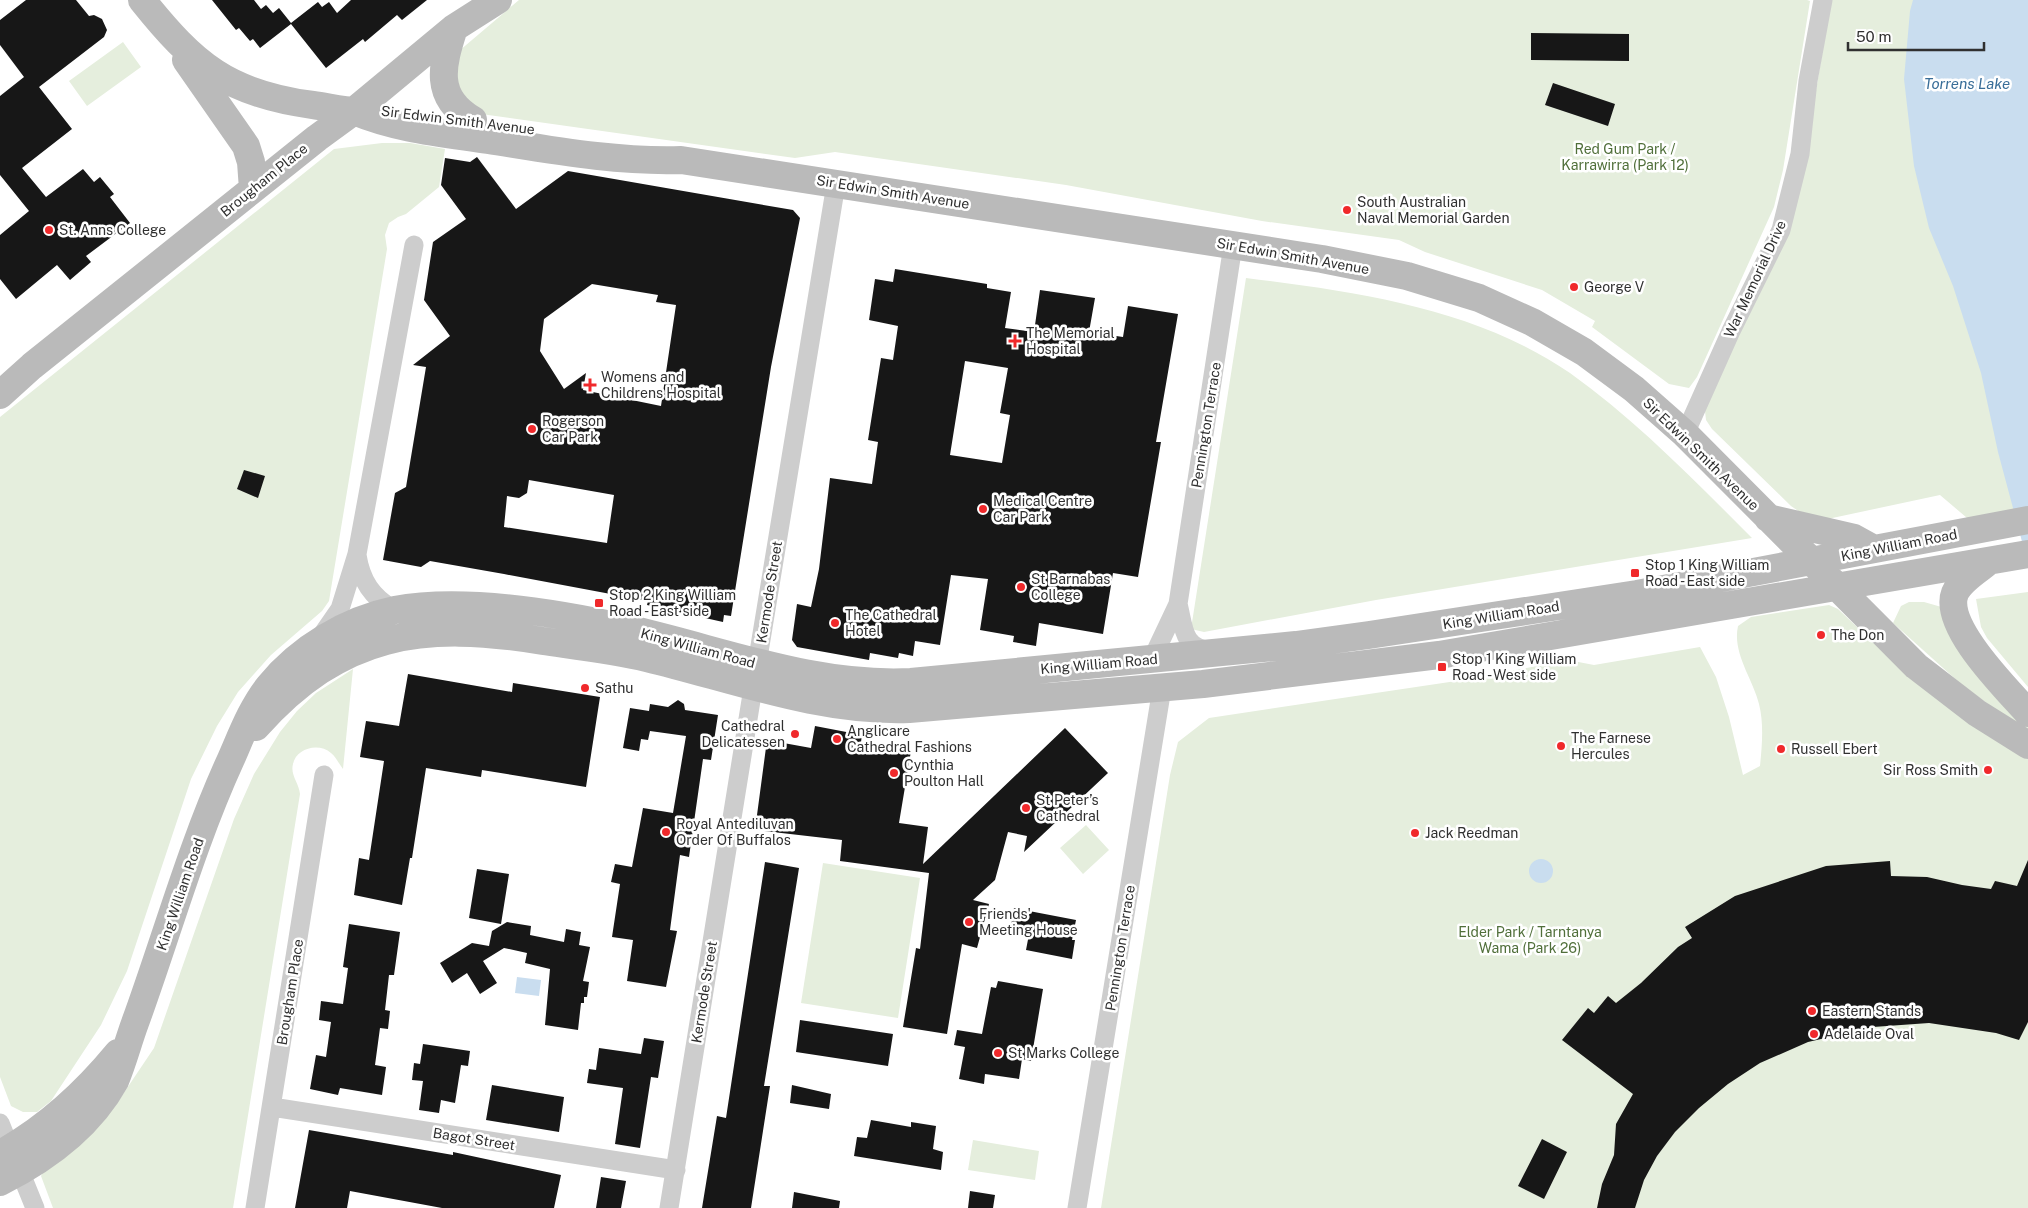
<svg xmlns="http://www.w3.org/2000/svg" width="2028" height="1208" font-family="'Public Sans',sans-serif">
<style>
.green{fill:#e5eedd}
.water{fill:#c9ddef}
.building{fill:#171717;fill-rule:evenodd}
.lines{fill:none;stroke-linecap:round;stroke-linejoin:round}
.street{stroke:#cdcdcd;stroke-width:19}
.secondary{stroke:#bababa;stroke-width:28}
.poi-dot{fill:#f0292b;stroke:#fff;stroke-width:2}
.labels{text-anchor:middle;stroke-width:5;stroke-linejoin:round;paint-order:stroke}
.street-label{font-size:14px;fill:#303030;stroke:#fff}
.park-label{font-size:14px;fill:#506f3a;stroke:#fff}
.poi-label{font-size:14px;fill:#303030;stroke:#fff;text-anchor:start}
.water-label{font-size:15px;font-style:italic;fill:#386d98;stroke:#fff}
</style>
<rect width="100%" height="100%" fill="#fff"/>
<!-- green -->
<path class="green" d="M519,0H1807L1810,1L1783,170L1774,207L1697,377L1689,388L1669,384L1592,327L1595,321L1542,290L1425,252L1399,240L1262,221L1066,185L835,152L795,158L481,114L455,86L459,51Z
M1831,0H2028V520L1980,529L1940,495L1823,520L1807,517L1791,506L1712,429L1706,420L1705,411L1807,145Z
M123,42L141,67L87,106L69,81Z
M382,143H410L445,149L439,187L406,214L398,217L389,223L385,235L387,249L329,601L322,611L271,655L238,692L217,726L191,779L127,971L101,1025L51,1101L37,1112H23L11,1106L0,1077V417L334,149Z
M1246,278C1357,292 1475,308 1570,373C1637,421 1694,480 1752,538L1376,600L1204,632L1191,629Z
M2028,592V687L1987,638L1981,627L1976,599Z
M1909,602H1924L1945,608L2028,723V733L1962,685L1893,623L1901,606Z
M1829,605L1838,609L1914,681L2028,759V1208H1101L1170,775L1178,742L1209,718L1463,680L1568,660L1594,665L1700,647L1716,677L1729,717L1743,775L1760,766C1762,746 1764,724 1759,704C1753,679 1732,653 1738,626L1751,617Z
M353,669L343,769C339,764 336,757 331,753C319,742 296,748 293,764C290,775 299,783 300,794L233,1208H53L41,1176L45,1169L96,1128L117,1103L154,1048L234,819L254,774L280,732L297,711L316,693Z
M1086,825L1109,850L1083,874L1060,848Z
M823,863L920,878L898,1018L801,1003Z
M973,1140L1039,1151L1035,1180L968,1170Z"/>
<!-- water -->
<path class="water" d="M1913,0H2028V564L1998,452L1981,373L1953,286L1929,228L1914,166L1904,79L1910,11Z
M1529 871a12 12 0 1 1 24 0a12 12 0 1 1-24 0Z
M517,977L541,980L539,996L515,993Z"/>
<!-- building -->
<path class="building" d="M26,0H76L89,16L94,15L102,19L107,30L104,37L39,87L72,129L22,168L46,197L83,169L94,182L100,177L114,194L110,197L130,223L86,256L91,262L70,280L57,265L16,299L0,279V235L29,211L0,175V96L24,77L0,45V20Z
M212,0H254L261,9L266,5L273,13L279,8L291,23L318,2L322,7L329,2L337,13L351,0H427L402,20L397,15L365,42L363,39L326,68L291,24L260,48L253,39L250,41L239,28L236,30Z
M1531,33L1629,34V61L1531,60Z
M1553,83L1615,104L1608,126L1545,105Z
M477,157L516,209L568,171L793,210L800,218L771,367L731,616L724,615L723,622L647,605L648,601L504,574L430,561L421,567L383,560L395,493L406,487L426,367L413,365L450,336L424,300L433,242L466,219L441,185L445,158L470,162ZM592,284L658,295L656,302L676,305L661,406L583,390L586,373L564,389L540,351L544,319ZM529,480L614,495L607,543L504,527L507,496L519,498L527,493Z
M895,269L987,284V288L1011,292L1005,328L1034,332L1040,290L1095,298L1089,332L1123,337L1128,306L1178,314L1156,442H1161L1138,577L1113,573L1103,634L1039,623L1036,646L1013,642L1014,636L980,630L988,579L951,575L940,645L915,641L913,656L899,653L898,658L870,653L869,660L797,647L792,640L797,604L811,607L819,569L830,478L872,484L878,442L868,440L881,358L893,360L898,326L869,320L875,279L893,282ZM965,361L1008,368L1000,413L1010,415L1002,463L950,455Z
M244,470L265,476L258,498L237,489Z
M408,674L512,692L513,683L600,697L586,787L482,770L481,777L426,768L412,858H410L402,905L354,895L359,858L369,860L384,761L360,757L366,721L399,726Z
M678,700L684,704L685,710L718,715L711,760L703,759L689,857L680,855L670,930L677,931L666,987L627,981L633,940L612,937L620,884L611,882L615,864L632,867L643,808L673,813L686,736L650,731L648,740L641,739L639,751L623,748L630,708L649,711L650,704L668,707Z
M815,726L862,735L861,742L911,751L899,823L928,827L923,864L1065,728L1108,773L1024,852L1027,836L1008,832L995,880L973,900L989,904L977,948L962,944L947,1034L903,1027L916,948L920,949L929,873L840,861L842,840L755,830L767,740L811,748Z
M2028,860V1022L2019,1040L1996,1033L1929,1023L1873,1027L1808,1042L1760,1063L1728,1084L1699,1108L1675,1132L1657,1156L1644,1180L1635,1208H1597L1602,1184L1614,1155L1616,1124L1633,1094L1562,1040L1588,1008L1594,1013L1608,996L1616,1003L1641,983L1678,947L1692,938L1685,927L1735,896L1826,866L1890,861L1891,876L1927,877L1962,885L1991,889L1995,881L2017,886Z
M765,862L799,868L764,1086H770L751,1208H702L717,1116L726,1118Z
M477,869L509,874L501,924L469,918Z
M1014,908L1076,920L1072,940H1075L1072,959L1026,950L1030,929L1011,925Z
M507,922L531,926L530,935L564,942L566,929L581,932L579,945L590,947L583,981L589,982L587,997H584V1003H581L578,1030L545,1025L550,969L525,963L527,953L504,948L483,961L497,983L480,994L467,973L452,983L440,963L472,943L489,946L492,931Z
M349,924L400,932L394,975H389L385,1010L390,1011L388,1029L380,1028L375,1065L386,1067L382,1095L340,1088L338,1095L310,1089L316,1055L326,1057L331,1022L319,1020L321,1001L343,1004L348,968L343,967Z
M998,981L1043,989L1031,1061L1022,1059L1019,1079L985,1074L984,1084L959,1079L965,1047L954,1045L957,1030L982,1034L991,987L996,988Z
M800,1020L893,1034L888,1066L796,1052Z
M644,1038L664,1041L658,1078L651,1077L640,1148L615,1144L623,1088L587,1083L589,1069L596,1070L599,1048L641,1054Z
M423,1044L470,1051L468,1066L461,1065L455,1103L441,1100L439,1113L419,1110L423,1081L412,1080L414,1063L420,1064Z
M492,1085L564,1097L559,1132L486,1120Z
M792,1085L831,1094L829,1109L790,1103Z
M871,1120L911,1127V1122L936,1126L933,1149L943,1152L941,1170L854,1156L857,1137L867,1138Z
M309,1130L453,1155V1152L561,1175L554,1208H442L350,1191L347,1208H295Z
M1542,1139L1567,1152L1544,1199L1518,1186Z
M601,1177L626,1181L621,1208H596Z
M970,1191L995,1195L993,1208H968Z
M794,1192L840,1201L839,1208H792Z"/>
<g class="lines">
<!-- street -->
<path class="street" d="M1685,434L1731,331L1781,230L1800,154L1808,81L1823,0
M357,555C361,581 372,597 394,610
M1178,604C1184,627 1182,648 1211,651
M322,635L340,609L357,554L414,245
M1152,659L1178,604L1233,245
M757,664L836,184
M272,1107L676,1170
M0,1123L10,1148
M20,1171L35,1208
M255,1208L324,775
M669,1208L753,688
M1077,1208L1162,688"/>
<!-- secondary -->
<path class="secondary" d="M142,0C194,65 228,94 313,105C329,107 346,112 362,111
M454,28C442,65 433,97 473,120
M186,60L246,146L251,162L253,189
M354,111C397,129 442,133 488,140C552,150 616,162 681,160L1322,259L1407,276L1479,298L1532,322L1584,352L1634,389L1685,434L1916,666L1977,713L2028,745
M0,395L32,366L317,138L354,111L454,28L498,0
M1768,518L1854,538L1874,549
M1988,562C1977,571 1961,580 1955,593C1942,626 2008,690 2028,713
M256,727C341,632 422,621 543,641C578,646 613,650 647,658C734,679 819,712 909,709L1203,684L1439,655L2028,554
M0,1154C46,1129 85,1093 118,1053
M0,1182C46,1159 90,1126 115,1081C123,1062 128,1042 135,1023C167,935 192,844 231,759C242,734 252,707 269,686C300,648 347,620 395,610C463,597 557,613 625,628C720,649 812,687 911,682L1296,645L1369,635L1637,594L2028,520"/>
</g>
<!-- markers -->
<g class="poi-dot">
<circle cx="1347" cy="210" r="5"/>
<circle cx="49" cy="230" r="5"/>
<circle cx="1574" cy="287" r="5"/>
<path d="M1012.5 333.5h5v5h5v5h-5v5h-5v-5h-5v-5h5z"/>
<path d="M587.5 377.5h5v5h5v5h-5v5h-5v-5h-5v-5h5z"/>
<circle cx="532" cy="429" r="5"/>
<circle cx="983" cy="509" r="5"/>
<rect x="1630" y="568" width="10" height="10" rx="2.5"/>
<circle cx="1021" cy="587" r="5"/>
<rect x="594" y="598" width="10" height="10" rx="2.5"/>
<circle cx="835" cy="623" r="5"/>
<circle cx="1821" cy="635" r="5"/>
<rect x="1437" y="662" width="10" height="10" rx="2.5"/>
<circle cx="585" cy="688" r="5"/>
<circle cx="795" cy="734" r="5"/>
<circle cx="837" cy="739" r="5"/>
<circle cx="1561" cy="746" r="5"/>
<circle cx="1781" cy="749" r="5"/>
<circle cx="1988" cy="770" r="5"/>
<circle cx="894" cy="773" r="5"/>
<circle cx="1026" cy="808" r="5"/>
<circle cx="666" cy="832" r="5"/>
<circle cx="1415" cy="833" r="5"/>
<circle cx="969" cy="922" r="5"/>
<circle cx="1812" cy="1011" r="5"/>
<circle cx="1814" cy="1034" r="5"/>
<circle cx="998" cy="1053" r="5"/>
</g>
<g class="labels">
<!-- street labels -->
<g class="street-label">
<text transform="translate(458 120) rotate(7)" y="5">Sir Edwin Smith Avenue</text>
<text transform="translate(264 180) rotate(-39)" y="5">Brougham Place</text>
<text transform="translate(893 192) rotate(9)" y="5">Sir Edwin Smith Avenue</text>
<text transform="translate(1293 256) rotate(10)" y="5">Sir Edwin Smith Avenue</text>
<text transform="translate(1755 279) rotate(-65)" y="5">War Memorial Drive</text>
<text transform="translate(1206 425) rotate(-81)" y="5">Pennington Terrace</text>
<text transform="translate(1701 454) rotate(44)" y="5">Sir Edwin Smith Avenue</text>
<text transform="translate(1899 545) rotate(-11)" y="5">King William Road</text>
<text transform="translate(769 592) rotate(-81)" y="5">Kermode Street</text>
<text transform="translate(1501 615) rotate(-9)" y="5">King William Road</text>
<text transform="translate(698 648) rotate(15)" y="5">King William Road</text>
<text transform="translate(1099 664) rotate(-5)" y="5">King William Road</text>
<text transform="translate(180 894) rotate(-71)" y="5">King William Road</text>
<text transform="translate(1120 948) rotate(-81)" y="5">Pennington Terrace</text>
<text transform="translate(290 992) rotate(-81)" y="5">Brougham Place</text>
<text transform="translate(704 992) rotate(-81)" y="5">Kermode Street</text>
<text transform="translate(474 1139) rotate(9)" y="5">Bagot Street</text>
</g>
<!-- park labels -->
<g class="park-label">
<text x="1625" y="154">Red Gum Park /<tspan x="1625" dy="16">Karrawirra (Park 12)</tspan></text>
<text x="1530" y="937">Elder Park / Tarntanya<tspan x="1530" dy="16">Wama (Park 26)</tspan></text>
</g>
<!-- poi labels -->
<g class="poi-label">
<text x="1357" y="207">South Australian<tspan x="1357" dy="16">Naval Memorial Garden</tspan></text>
<text x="59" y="235">St. Anns College</text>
<text x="1584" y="292">George V</text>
<text x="1026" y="338">The Memorial<tspan x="1026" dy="16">Hospital</tspan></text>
<text x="601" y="382">Womens and<tspan x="601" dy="16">Childrens Hospital</tspan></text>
<text x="542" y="426">Rogerson<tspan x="542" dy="16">Car Park</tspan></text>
<text x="993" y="506">Medical Centre<tspan x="993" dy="16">Car Park</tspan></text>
<text x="1645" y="570">Stop 1 King William<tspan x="1645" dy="16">Road - East side</tspan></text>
<text x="1031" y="584">St Barnabas<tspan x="1031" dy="16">College</tspan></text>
<text x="609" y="600">Stop 2 King William<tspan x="609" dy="16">Road - East side</tspan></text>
<text x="845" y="620">The Cathedral<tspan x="845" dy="16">Hotel</tspan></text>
<text x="1831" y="640">The Don</text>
<text x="1452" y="664">Stop 1 King William<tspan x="1452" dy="16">Road - West side</tspan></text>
<text x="595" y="693">Sathu</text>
<text x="785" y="731" text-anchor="end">Cathedral<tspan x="785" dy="16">Delicatessen</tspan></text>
<text x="847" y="736">Anglicare<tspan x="847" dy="16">Cathedral Fashions</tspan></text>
<text x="1571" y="743">The Farnese<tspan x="1571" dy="16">Hercules</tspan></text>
<text x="1791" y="754">Russell Ebert</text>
<text x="904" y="770">Cynthia<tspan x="904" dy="16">Poulton Hall</tspan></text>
<text x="1978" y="775" text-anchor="end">Sir Ross Smith</text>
<text x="1036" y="805">St Peter’s<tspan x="1036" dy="16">Cathedral</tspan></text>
<text x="676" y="829">Royal Antediluvan<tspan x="676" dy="16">Order Of Buffalos</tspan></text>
<text x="1425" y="838">Jack Reedman</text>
<text x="979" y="919">Friends'<tspan x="979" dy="16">Meeting House</tspan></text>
<text x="1822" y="1016">Eastern Stands</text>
<text x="1824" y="1039">Adelaide Oval</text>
<text x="1008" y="1058">St Marks College</text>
</g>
<!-- water labels -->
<g class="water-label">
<text x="1967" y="89">Torrens Lake</text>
</g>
</g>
<!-- scale -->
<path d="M1848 42v8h136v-8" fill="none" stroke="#303030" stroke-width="2.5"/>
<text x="1856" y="42" font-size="15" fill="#303030" stroke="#ffffff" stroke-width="4" paint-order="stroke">50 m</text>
</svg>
